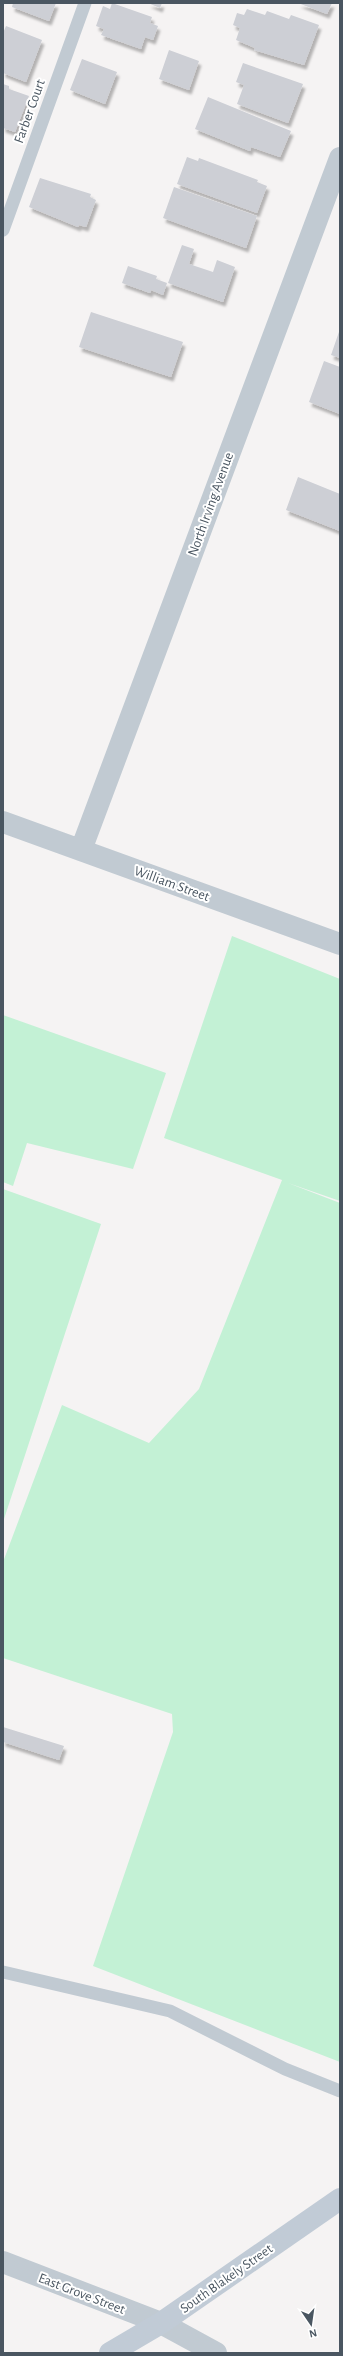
<svg xmlns="http://www.w3.org/2000/svg" width="343" height="2356" font-family="'Alegreya Sans',sans-serif">
<style>
.green{fill:#c3f1d5}
.building{fill:#cdcfd5;filter:url(#shadow)}
.lines{fill:none;stroke-linecap:round;stroke-linejoin:round}
.service{stroke:#c1cad2;stroke-width:13}
.minor{stroke:#c1cad2;stroke-width:22}
.secondary{stroke:#c1cbd6;stroke-width:22}
.labels{text-anchor:middle;stroke-width:4;stroke-linejoin:round;paint-order:stroke}
.street-label{font-size:14px;fill:#4a5661;stroke:#fff}
</style>
<defs>
<filter id="shadow"><feDropShadow dx="2.5" dy="4.5" stdDeviation="1" flood-color="#0004"/></filter>
</defs>
<rect width="100%" height="100%" fill="#f5f3f3"/>
<!-- green -->
<path class="green" d="M232,936L340,979V1201L288,1183L340,1203V2062L93,1966L173,1732L172,1714L3,1658V1562L62,1405L149,1443L199,1389L282,1180L164,1138Z
M3,1015L166,1073L133,1169L27,1143L13,1186L3,1182Z
M3,1189L101,1224L3,1522Z"/>
<!-- building -->
<path class="building" d="M13,3H56L49,21L12,7Z
M112,3L152,17L150,23L158,26L153,40L145,37L141,49L101,35L104,29L96,26L103,6L110,9Z
M148,3H162L160,8Z
M298,3H332L327,14Z
M247,9L265,15L267,11L289,19L291,15L319,25L304,65L254,50L255,48L236,40L240,28L233,25L237,13L244,15Z
M6,26L42,40L26,82L3,73V33Z
M169,50L199,61L189,90L159,79Z
M82,59L117,72L105,104L70,90Z
M243,63L303,84L288,123L237,104L244,85L236,82Z
M3,84L9,86V89L29,96L15,132L3,128Z
M208,97L291,131L280,157L251,147L250,151L195,129Z
M187,157L198,161L199,158L258,180L257,182L267,186L257,213L177,184Z
M40,178L91,194L90,197L96,200L86,227L79,225L78,227L29,207Z
M174,187L257,216L246,248L163,218Z
M182,245L194,249L189,264L213,272L217,260L235,267L223,302L168,283Z
M128,266L157,276L156,279L167,283L163,295L151,290L150,293L122,283Z
M91,312L183,342L171,377L79,347Z
M340,329V358L331,355Z
M324,361L340,367V414L309,402Z
M298,477L340,494V531L286,510Z
M3,1727L64,1746L59,1760L3,1742Z"/>
<g class="lines">
<!-- service -->
<path class="service" d="M3,230L85,3
M3,1972L170,2011L285,2069L340,2091"/>
<!-- minor -->
<path class="minor" d="M3,822L340,944
M81,850L340,158
M3,2262L161,2323L216,2353"/>
<!-- secondary -->
<path class="secondary" d="M110,2353L161,2323L340,2199"/>
</g>
<g class="labels">
<!-- street labels -->
<g class="street-label">
<text transform="translate(29 111) rotate(-70)" y="5">Farber Court</text>
<text transform="translate(210 504) rotate(-70)" y="5">North Irving Avenue</text>
<text transform="translate(172 883) rotate(20)" y="5">William Street</text>
<text transform="translate(226 2278) rotate(-35)" y="5">South Blakely Street</text>
<text transform="translate(82 2293) rotate(21)" y="5">East Grove Street</text>
</g>
</g>
<!-- border -->
<rect width="343" height="2356" fill="none" stroke="#4a5661" stroke-width="8"/>
<!-- north arrow -->
<g transform="translate(311 2324) rotate(167)" stroke="#ffffff" stroke-width="3" paint-order="stroke">
<path d="M0-3L7 15L0 10L-7 15Z" fill="#4a5661"/>
<text y="-6" font-size="11" font-weight="bold" text-anchor="middle" fill="#4a5661">N</text>
</g>
</svg>
